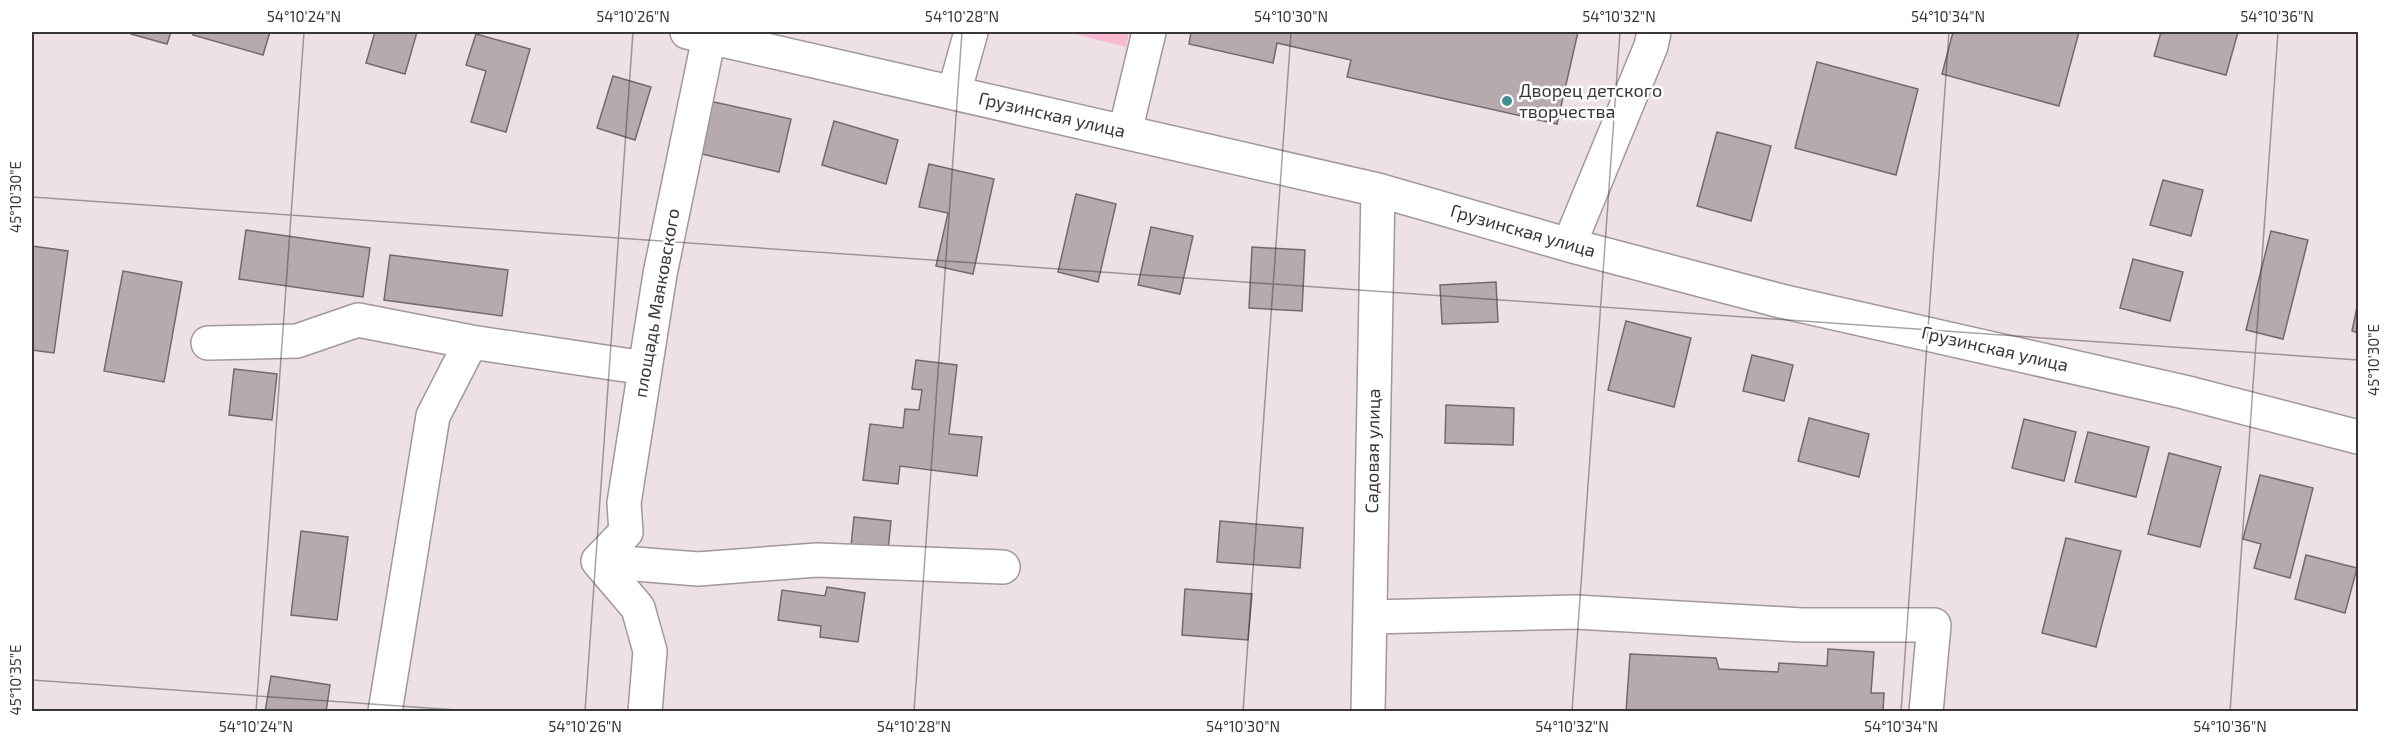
<svg xmlns="http://www.w3.org/2000/svg" width="2390" height="743" font-family="'Exo 2',sans-serif">
<style>
.green{fill:#f9b9d3}
.building{fill:#b6aaaf;stroke:#74696d;stroke-width:1.5}
.lines{fill:none;stroke-linecap:round;stroke-linejoin:round}
.minor-casing{stroke:#a2979b;stroke-width:36}
.minor{stroke:#fff;stroke-width:33}
.ticks{fill:none;stroke:#3a3637;stroke-width:1.5;stroke-opacity:0.45}
.poi-dot{fill:#458c93;stroke:#fff;stroke-width:2}
.labels{text-anchor:middle;stroke-width:5;stroke-linejoin:round;paint-order:stroke}
.poi-label{font-size:18px;fill:#3a3637;stroke:#fff;text-anchor:start}
.street-label{font-size:18px;fill:#3a3637;stroke:#fff}
.neatline{fill:none;stroke:#3a3637;stroke-width:2}
.ticks-label{font-size:15px;text-anchor:middle;fill:#3a3637}
</style>
<rect width="100%" height="100%" fill="#ede1e6"/>
<!-- green -->
<path class="green" d="M1067,32H1129L1126,47Z"/>
<!-- building -->
<path class="building" d="M132,32H171L167,44L131,34Z
M193,32H270L263,55L193,35Z
M375,32H417L405,74L366,63Z
M1191,32H1578L1557,124L1347,77L1351,60L1277,43L1273,63L1189,44Z
M1953,32H2079L2059,106L1942,74Z
M2161,32H2238L2226,75L2154,56Z
M476,34L530,49L506,132L471,122L486,71L466,65Z
M1817,62L1918,89L1896,175L1795,148Z
M613,76L651,87L635,140L597,128Z
M705,100L791,119L779,172L693,152Z
M834,121L898,140L886,184L822,165Z
M1717,132L1771,146L1751,221L1697,206Z
M929,164L994,179L973,274L936,266L948,213L919,207Z
M2163,180L2203,190L2191,236L2150,225Z
M1076,194L1116,204L1098,282L1058,272Z
M1151,227L1193,236L1180,294L1138,285Z
M246,230L370,248L363,297L239,279Z
M2271,231L2308,240L2283,339L2246,330Z
M32,246L68,251L54,353L32,350Z
M1252,247L1305,250L1302,311L1249,308Z
M390,255L508,270L502,316L384,300Z
M2133,259L2183,272L2170,321L2120,308Z
M123,271L182,282L164,382L104,371Z
M1496,282L1498,322L1442,324L1440,285Z
M2358,302V333L2352,331Z
M1626,321L1691,338L1674,407L1608,390Z
M1752,355L1793,365L1784,401L1743,391Z
M916,360L957,365L949,434L982,437L977,476L900,466L898,484L863,480L870,424L903,428L905,409L919,410L922,390L912,389Z
M234,369L277,374L272,420L229,415Z
M1446,405L1514,408L1513,445L1445,443Z
M1809,418L1869,434L1859,477L1798,461Z
M2024,419L2076,432L2064,481L2012,468Z
M2088,432L2149,447L2136,497L2075,482Z
M2169,453L2221,467L2200,547L2148,534Z
M2260,475L2313,488L2290,578L2254,568L2261,544L2243,539Z
M854,517L891,521L888,550L851,546Z
M1220,521L1303,528L1300,568L1217,562Z
M301,531L348,537L337,620L291,615Z
M2066,538L2121,551L2096,647L2042,633Z
M2306,555L2357,568L2345,613L2295,599Z
M827,587L865,593L858,642L820,637L821,626L778,620L782,590L825,596Z
M1185,589L1252,594L1248,640L1182,635Z
M1828,649L1874,652L1871,693H1884L1883,712H1626L1630,654L1716,658L1719,669L1778,672L1779,663L1827,666Z
M271,676L330,685L326,712H265Z"/>
<g class="lines">
<!-- minor casing -->
<g class="minor-casing">
<path id="minor" d="M687,32L1378,190L1569,245L1781,301L2184,392L2358,437
M954,93L971,32
M1125,132L1149,32
M1569,245L1651,46L1654,32
M208,343L297,341L358,320L471,342L645,368
M598,561L626,532L624,503L660,274L709,37
M598,561L698,569L817,560L1003,567
M598,561L638,608L650,651L645,712
M1370,617L1576,612L1802,625H1934L1926,712
M385,712L433,416L471,342
M1368,712L1378,190"/>
</g>
<!-- minor -->
<use href="#minor" class="minor"/>
</g>
<!-- ticks -->
<path class="ticks" d="M32,197L2358,360M32,680L485,712M256,712L304,32M585,712L633,32M914,712L962,32M1243,712L1291,32M1572,712L1620,32M1901,712L1949,32M2230,712L2278,32"/>
<!-- markers -->
<circle class="poi-dot" cx="1507" cy="101" r="6"/>
<g class="labels">
<!-- poi labels -->
<g class="poi-label">
<text x="1519" y="97">Дворец детского<tspan x="1519" dy="21">творчества</tspan></text>
</g>
<!-- street labels -->
<g class="street-label">
<text transform="translate(1052 115) rotate(13)" y="6">Грузинская улица</text>
<text transform="translate(1523 231) rotate(16)" y="6">Грузинская улица</text>
<text transform="translate(657 303) rotate(-80)" y="6">площадь Маяковского</text>
<text transform="translate(1995 349) rotate(13)" y="6">Грузинская улица</text>
<text transform="translate(1373 451) rotate(-89)" y="6">Садовая улица</text>
</g>
</g>
<!-- border -->
<rect width="2390" height="743" fill="none" stroke="#ffffff" stroke-width="66"/>
<rect x="33" y="33" width="2324" height="677" class="neatline"/>
<g class="ticks-label">
<text x="304" y="22">54°10'24"N</text>
<text x="633" y="22">54°10'26"N</text>
<text x="962" y="22">54°10'28"N</text>
<text x="1291" y="22">54°10'30"N</text>
<text x="1619" y="22">54°10'32"N</text>
<text x="1948" y="22">54°10'34"N</text>
<text x="2277" y="22">54°10'36"N</text>
<text transform="translate(16 197) rotate(-90)" y="5">45°10'30"E</text>
<text transform="translate(2374 360) rotate(-90)" y="5">45°10'30"E</text>
<text transform="translate(16 680) rotate(-90)" y="5">45°10'35"E</text>
<text x="256" y="732">54°10'24"N</text>
<text x="585" y="732">54°10'26"N</text>
<text x="914" y="732">54°10'28"N</text>
<text x="1243" y="732">54°10'30"N</text>
<text x="1572" y="732">54°10'32"N</text>
<text x="1901" y="732">54°10'34"N</text>
<text x="2230" y="732">54°10'36"N</text>
</g>
</svg>
